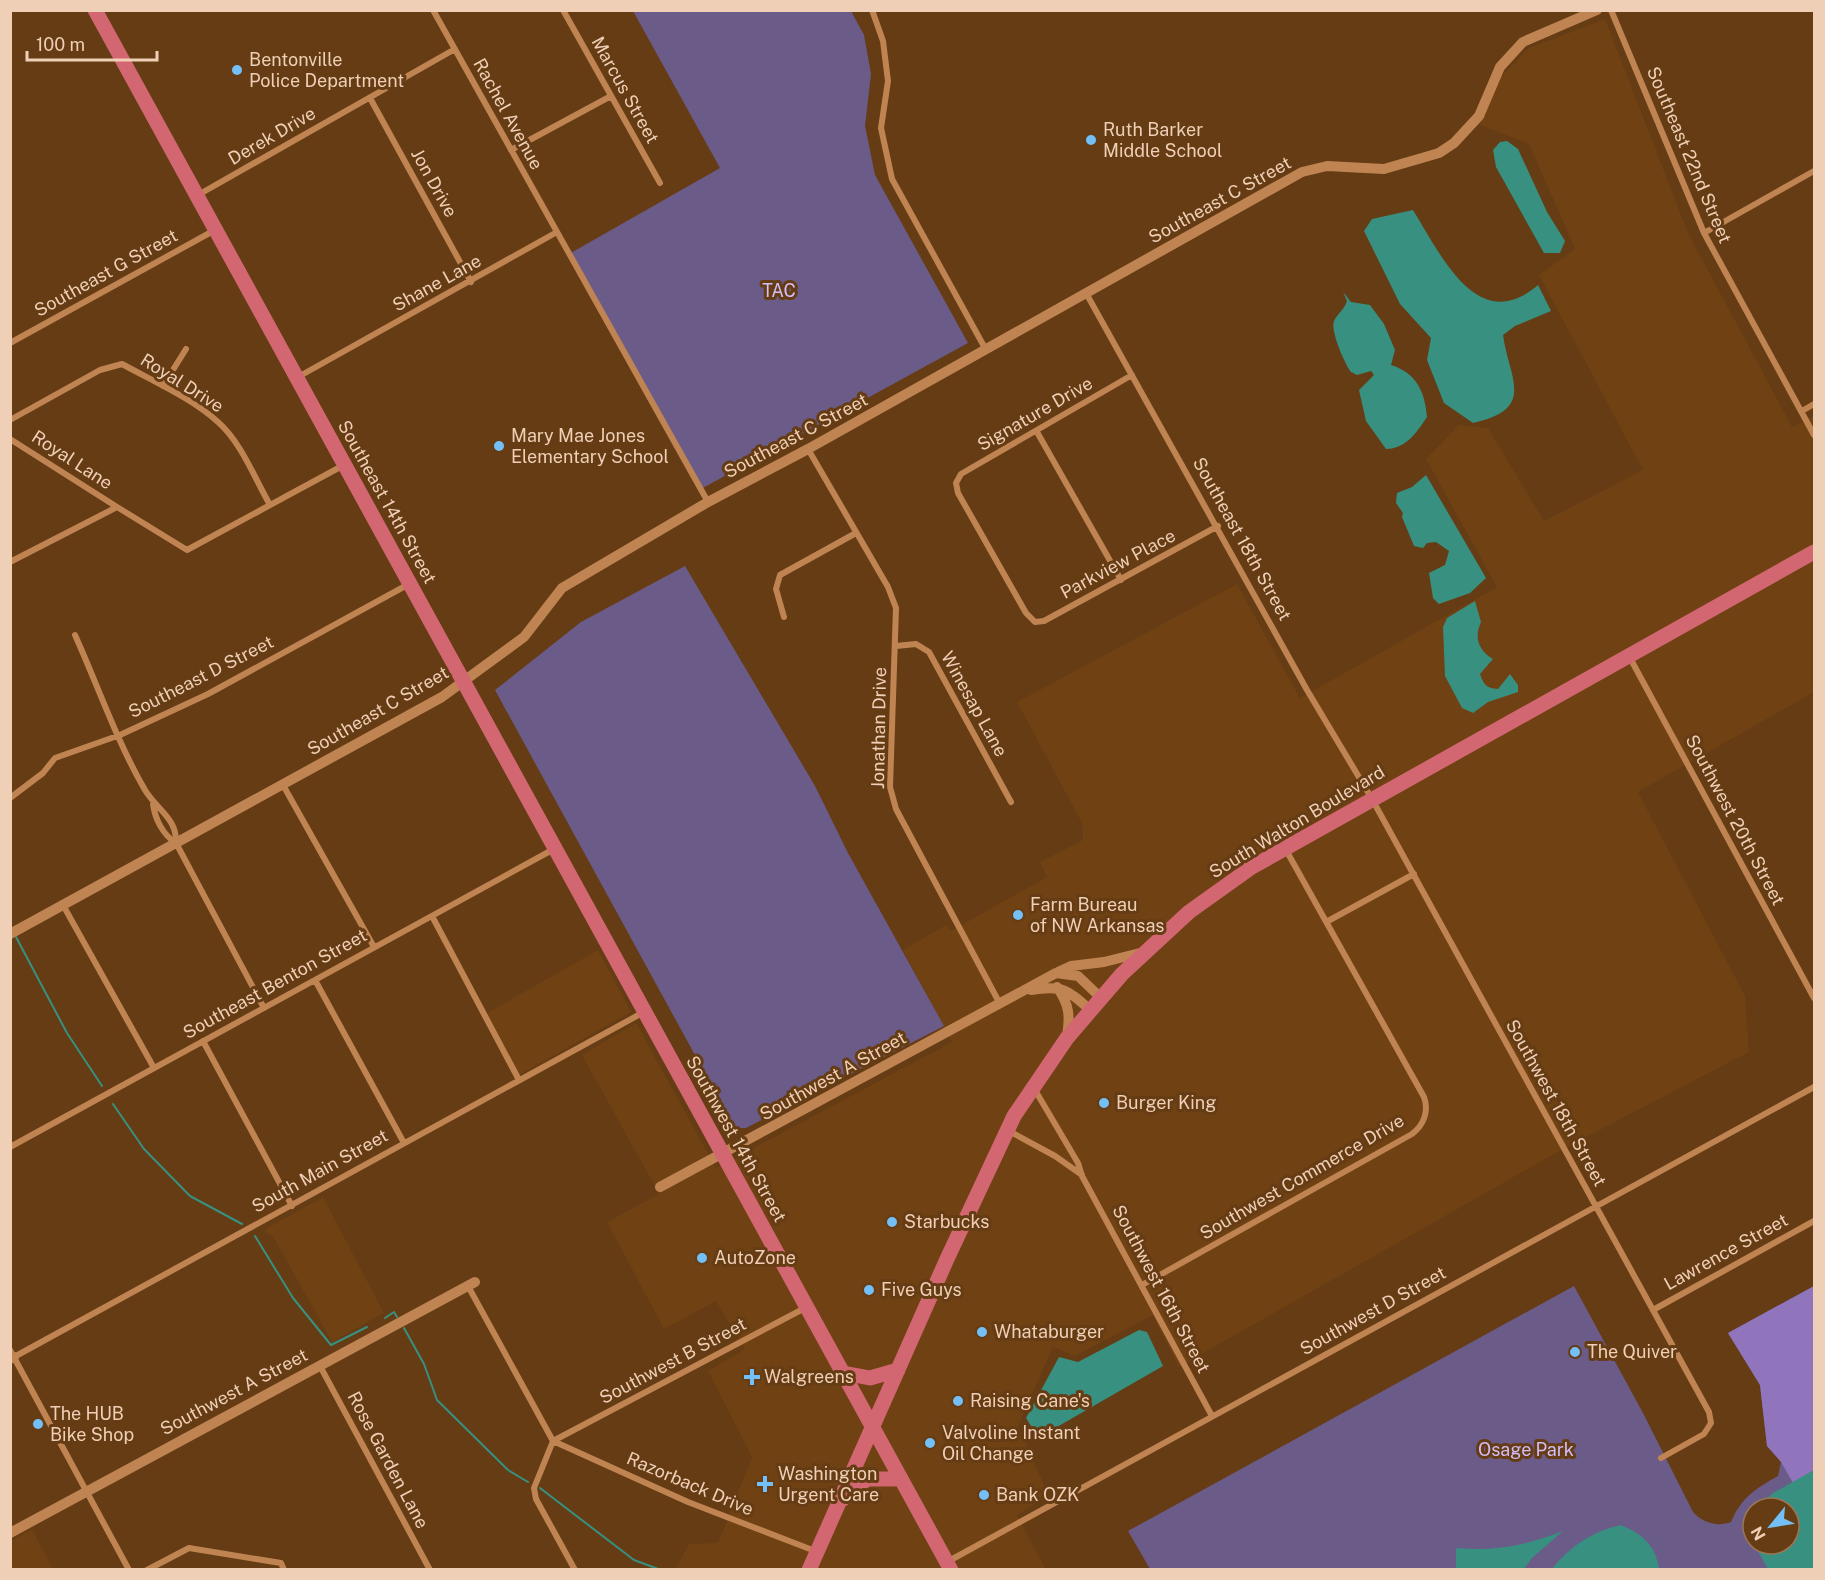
<svg xmlns="http://www.w3.org/2000/svg" width="1825" height="1580" font-family="'Public Sans',sans-serif">
<style>
.built{fill:#704113}
.green{fill:#6b5b88;fill-rule:evenodd}
.forest{fill:#9075bc}
.water{fill:#389081}
.lines{fill:none;stroke-linecap:round;stroke-linejoin:round}
.stream{stroke:#389081;stroke-width:2}
.minor{stroke:#bf8452;stroke-width:6}
.tertiary{stroke:#bf8452;stroke-width:10}
.primary{stroke:#d26771;stroke-width:15}
.poi-dot{fill:#74c0f6;stroke:#653c14;stroke-width:2}
.labels{text-anchor:middle;stroke-width:6;stroke-linejoin:round;paint-order:stroke}
.poi-label{font-size:18px;fill:#efcfb6;stroke:#653c14;text-anchor:start}
.street-label{font-size:18px;fill:#efcfb6;stroke:#653c14}
.park-label{font-size:18px;fill:#d1bdf7;stroke:#653c14}
</style>
<rect width="100%" height="100%" fill="#653c14"/>
<!-- built -->
<path class="built" d="M1605,19L1688,233L1792,427L1814,416V692L1638,792L1745,996L1749,1052L1556,1153L1179,1367L1153,1315L1075,1356L1053,1347L1018,1426L1049,1496L1017,1515L1046,1570L675,1569L689,1544L718,1543L752,1457L708,1371L745,1349L716,1301L664,1329L607,1222L659,1194L582,1055L636,1023L716,1168L952,1042L903,950L946,925L951,931L1047,877L1040,862L1083,840V825L1017,702L1237,584L1300,698L1497,587L1426,459L1459,425L1488,428L1544,521L1643,470L1539,275L1575,249L1529,144L1480,125L1499,79L1529,48Z
M598,950L631,1012L519,1075L487,1013Z
M323,1197L384,1313L332,1342L274,1238L264,1230Z
M32,1529L53,1569H11V1541Z"/>
<!-- green -->
<path class="green" d="M633,11H851L864,35L871,74L865,126L875,175L968,343L701,489L569,254L720,168Z
M685,566L815,786L848,853L944,1026L746,1128H737L730,1119L495,690L581,622Z
M1574,1286L1644,1415L1693,1512C1703,1523 1717,1527 1731,1522C1741,1498 1756,1488 1778,1476L1781,1462L1767,1446L1760,1385L1728,1333L1814,1286V1569H1150L1128,1531ZM1753,1508H1789V1544H1753Z"/>
<!-- forest -->
<path class="forest" d="M1814,1286V1470L1793,1483L1781,1462L1767,1446L1760,1385L1728,1333Z"/>
<!-- water -->
<path class="water" d="M1507,141L1518,149L1547,212L1565,241L1560,253H1544L1496,167L1493,150L1500,142Z
M1413,210C1441,255 1478,337 1538,285L1551,311L1515,326L1503,335C1509,379 1537,409 1473,423L1444,403L1427,360L1431,338L1400,304L1364,231L1372,219Z
M1343,292L1351,302L1370,305L1384,324L1395,350L1391,365C1416,373 1425,391 1427,417C1417,432 1406,449 1386,449L1366,421L1359,390L1374,375L1371,371L1357,375L1351,372C1345,364 1330,331 1334,321C1337,314 1344,310 1347,301Z
M1426,475L1486,578L1470,593L1439,604L1433,598L1429,573L1445,565L1449,551L1436,542L1427,543L1423,548L1414,546L1402,517L1403,513L1396,503L1397,493L1412,487Z
M1475,601L1481,622C1474,637 1478,650 1493,659L1480,674C1484,685 1486,688 1498,689L1510,674L1518,685V692L1488,702L1473,713L1462,708L1445,676L1443,627L1447,618Z
M1139,1330L1147,1332L1163,1366L1043,1435L1036,1434L1026,1418L1059,1357L1078,1362Z
M1814,1470V1569H1768L1754,1544H1789V1508H1756L1773,1493Z
M1620,1525C1642,1533 1656,1546 1659,1569H1552C1570,1546 1592,1532 1620,1525Z
M1563,1531L1532,1558L1524,1569H1456V1548C1494,1552 1527,1545 1563,1531Z"/>
<g class="lines">
<!-- stream -->
<path class="stream" d="M16,937L67,1033L102,1086
M113,1104L144,1149L190,1196L242,1224
M255,1236L293,1298L331,1345L367,1327
M385,1318L394,1312L397,1317
M404,1328L424,1364L437,1400L508,1470L528,1482
M540,1488L634,1560L661,1570"/>
<!-- minor -->
<path class="minor" d="M433,10L708,502
M563,10L660,183
M872,10L883,41L888,81L881,128L892,179L986,350
M1611,10L1704,233L1814,435
M370,98L471,282
M511,150L611,96
M198,195L455,49
M1704,233L1814,171
M1086,293L1307,690L1372,799L1709,1412L1711,1423L1704,1434L1661,1458
M10,343L215,230
M1132,375L961,474L956,483L958,493L1026,613L1035,622L1044,621L1218,526
M298,377L557,232
M163,386L186,349
M1802,411L1814,404
M10,420L100,370L122,364C153,381 193,399 218,422C241,442 255,479 270,505
M1037,432L1121,580
M10,439L117,507
M808,449L888,587L896,608L890,787L896,809L1000,1004
M10,562L117,507L187,550L344,465
M784,617L776,589L780,575L856,533
M75,635C98,686 117,742 145,790C157,810 177,818 176,843
M896,646L916,644L929,652L1011,802
M1629,656L1814,998
M283,785L374,947
M10,798L43,773L55,758L120,735L208,694L409,584
M153,804C155,819 163,835 176,843L264,1008
M63,905L154,1068
M432,916L519,1080
M1328,921L1414,874
M315,980L404,1143
M203,1041L292,1206
M1035,1090L1078,1163L1082,1176L1212,1416
M1009,1131L1055,1156L1082,1175
M10,1147L554,849
M1142,1285L1412,1134C1424,1125 1429,1111 1424,1097L1286,850
M468,1286L553,1441L534,1488L536,1499L575,1570
M1653,1310L1814,1221
M10,1350L129,1570
M14,1357L644,1012
M320,1366L430,1570
M553,1441L805,1308
M553,1441L688,1502L815,1551
M947,1562L1814,1087
M147,1570L189,1548L281,1563L284,1570"/>
<!-- tertiary -->
<path class="tertiary" d="M10,934L442,697L524,637L562,588L708,502L808,449L1302,172L1327,166L1384,169L1439,153L1454,143L1479,116L1500,67L1523,42L1597,10
M1058,972L1071,966L1104,962L1144,952
M1057,987C1070,1005 1070,1017 1067,1037
M1031,990C1062,985 1067,989 1089,1009
M660,1187L1056,973L1078,976L1100,997
M10,1359L14,1357
M10,1533L475,1282"/>
<!-- primary -->
<path class="primary" d="M95,10L951,1570
M843,1373L870,1378L898,1370
M843,1499L867,1479H901
M809,1570L947,1259L1014,1116L1067,1038L1122,974L1189,912L1252,867L1814,552"/>
</g>
<!-- markers -->
<g class="poi-dot">
<circle cx="237" cy="70" r="6"/>
<circle cx="1091" cy="140" r="6"/>
<circle cx="499" cy="446" r="6"/>
<circle cx="1018" cy="915" r="6"/>
<circle cx="1104" cy="1103" r="6"/>
<circle cx="892" cy="1222" r="6"/>
<circle cx="702" cy="1258" r="6"/>
<circle cx="869" cy="1290" r="6"/>
<circle cx="982" cy="1332" r="6"/>
<circle cx="1575" cy="1352" r="6"/>
<path d="M749 1368h6v6h6v6h-6v6h-6v-6h-6v-6h6z"/>
<circle cx="958" cy="1401" r="6"/>
<circle cx="38" cy="1424" r="6"/>
<circle cx="930" cy="1443" r="6"/>
<path d="M762 1475h6v6h6v6h-6v6h-6v-6h-6v-6h6z"/>
<circle cx="984" cy="1495" r="6"/>
</g>
<g class="labels">
<!-- poi labels -->
<g class="poi-label">
<text x="249" y="66">Bentonville<tspan x="249" dy="21">Police Department</tspan></text>
<text x="1103" y="136">Ruth Barker<tspan x="1103" dy="21">Middle School</tspan></text>
<text x="511" y="442">Mary Mae Jones<tspan x="511" dy="21">Elementary School</tspan></text>
<text x="1030" y="911">Farm Bureau<tspan x="1030" dy="21">of NW Arkansas</tspan></text>
<text x="1116" y="1109">Burger King</text>
<text x="904" y="1228">Starbucks</text>
<text x="714" y="1264">AutoZone</text>
<text x="881" y="1296">Five Guys</text>
<text x="994" y="1338">Whataburger</text>
<text x="1587" y="1358">The Quiver</text>
<text x="764" y="1383">Walgreens</text>
<text x="970" y="1407">Raising Cane's</text>
<text x="50" y="1420">The HUB<tspan x="50" dy="21">Bike Shop</tspan></text>
<text x="942" y="1439">Valvoline Instant<tspan x="942" dy="21">Oil Change</tspan></text>
<text x="778" y="1480">Washington<tspan x="778" dy="21">Urgent Care</tspan></text>
<text x="996" y="1501">Bank OZK</text>
</g>
<!-- street labels -->
<g class="street-label">
<text transform="translate(625 90) rotate(61)" y="6">Marcus Street</text>
<text transform="translate(508 114) rotate(61)" y="6">Rachel Avenue</text>
<text transform="translate(272 136) rotate(-30)" y="6">Derek Drive</text>
<text transform="translate(1689 155) rotate(67)" y="6">Southeast 22nd Street</text>
<text transform="translate(434 183) rotate(61)" y="6">Jon Drive</text>
<text transform="translate(1220 200) rotate(-29)" y="6">Southeast C Street</text>
<text transform="translate(106 273) rotate(-29)" y="6">Southeast G Street</text>
<text transform="translate(437 283) rotate(-29)" y="6">Shane Lane</text>
<text transform="translate(182 383) rotate(32)" y="6">Royal Drive</text>
<text transform="translate(1035 414) rotate(-30)" y="6">Signature Drive</text>
<text transform="translate(796 436) rotate(-28)" y="6">Southeast C Street</text>
<text transform="translate(72 460) rotate(33)" y="6">Royal Lane</text>
<text transform="translate(387 502) rotate(61)" y="6">Southeast 14th Street</text>
<text transform="translate(1242 539) rotate(61)" y="6">Southeast 18th Street</text>
<text transform="translate(1118 564) rotate(-28)" y="6">Parkview Place</text>
<text transform="translate(201 677) rotate(-27)" y="6">Southeast D Street</text>
<text transform="translate(974 704) rotate(61)" y="6">Winesap Lane</text>
<text transform="translate(378 711) rotate(-30)" y="6">Southeast C Street</text>
<text transform="translate(879 728) rotate(-89)" y="6">Jonathan Drive</text>
<text transform="translate(1735 820) rotate(62)" y="6">Southwest 20th Street</text>
<text transform="translate(1297 822) rotate(-31)" y="6">South Walton Boulevard</text>
<text transform="translate(275 984) rotate(-29)" y="6">Southeast Benton Street</text>
<text transform="translate(833 1076) rotate(-29)" y="6">Southwest A Street</text>
<text transform="translate(1556 1103) rotate(61)" y="6">Southwest 18th Street</text>
<text transform="translate(736 1139) rotate(61)" y="6">Southwest 14th Street</text>
<text transform="translate(320 1171) rotate(-29)" y="6">South Main Street</text>
<text transform="translate(1302 1177) rotate(-30)" y="6">Southwest Commerce Drive</text>
<text transform="translate(1726 1252) rotate(-29)" y="6">Lawrence Street</text>
<text transform="translate(1161 1289) rotate(62)" y="6">Southwest 16th Street</text>
<text transform="translate(1373 1311) rotate(-29)" y="6">Southwest D Street</text>
<text transform="translate(673 1361) rotate(-28)" y="6">Southwest B Street</text>
<text transform="translate(234 1392) rotate(-28)" y="6">Southwest A Street</text>
<text transform="translate(388 1460) rotate(62)" y="6">Rose Garden Lane</text>
<text transform="translate(690 1484) rotate(23)" y="6">Razorback Drive</text>
</g>
<!-- park labels -->
<g class="park-label">
<text x="779" y="297">TAC</text>
<text x="1526" y="1456">Osage Park</text>
</g>
</g>
<!-- border -->
<rect width="1825" height="1580" fill="none" stroke="#efcfb6" stroke-width="24"/>
<!-- north arrow -->
<g transform="translate(1771 1526) rotate(240)"><circle r="28" fill="#653c14" stroke="#9c7755" stroke-width="1.5"/>
<path d="M0-4.5L10 22L0 15L-10 22Z" fill="#74c0f6"/>
<text y="-9" font-size="16" font-weight="bold" text-anchor="middle" fill="#efcfb6">N</text>
</g>
<!-- scale -->
<path d="M27 51v9h130v-9" fill="none" stroke="#efcfb6" stroke-width="3"/>
<text x="36" y="51" font-size="18" fill="#efcfb6" stroke="#653c14" stroke-width="4.5" paint-order="stroke">100 m</text>
</svg>
